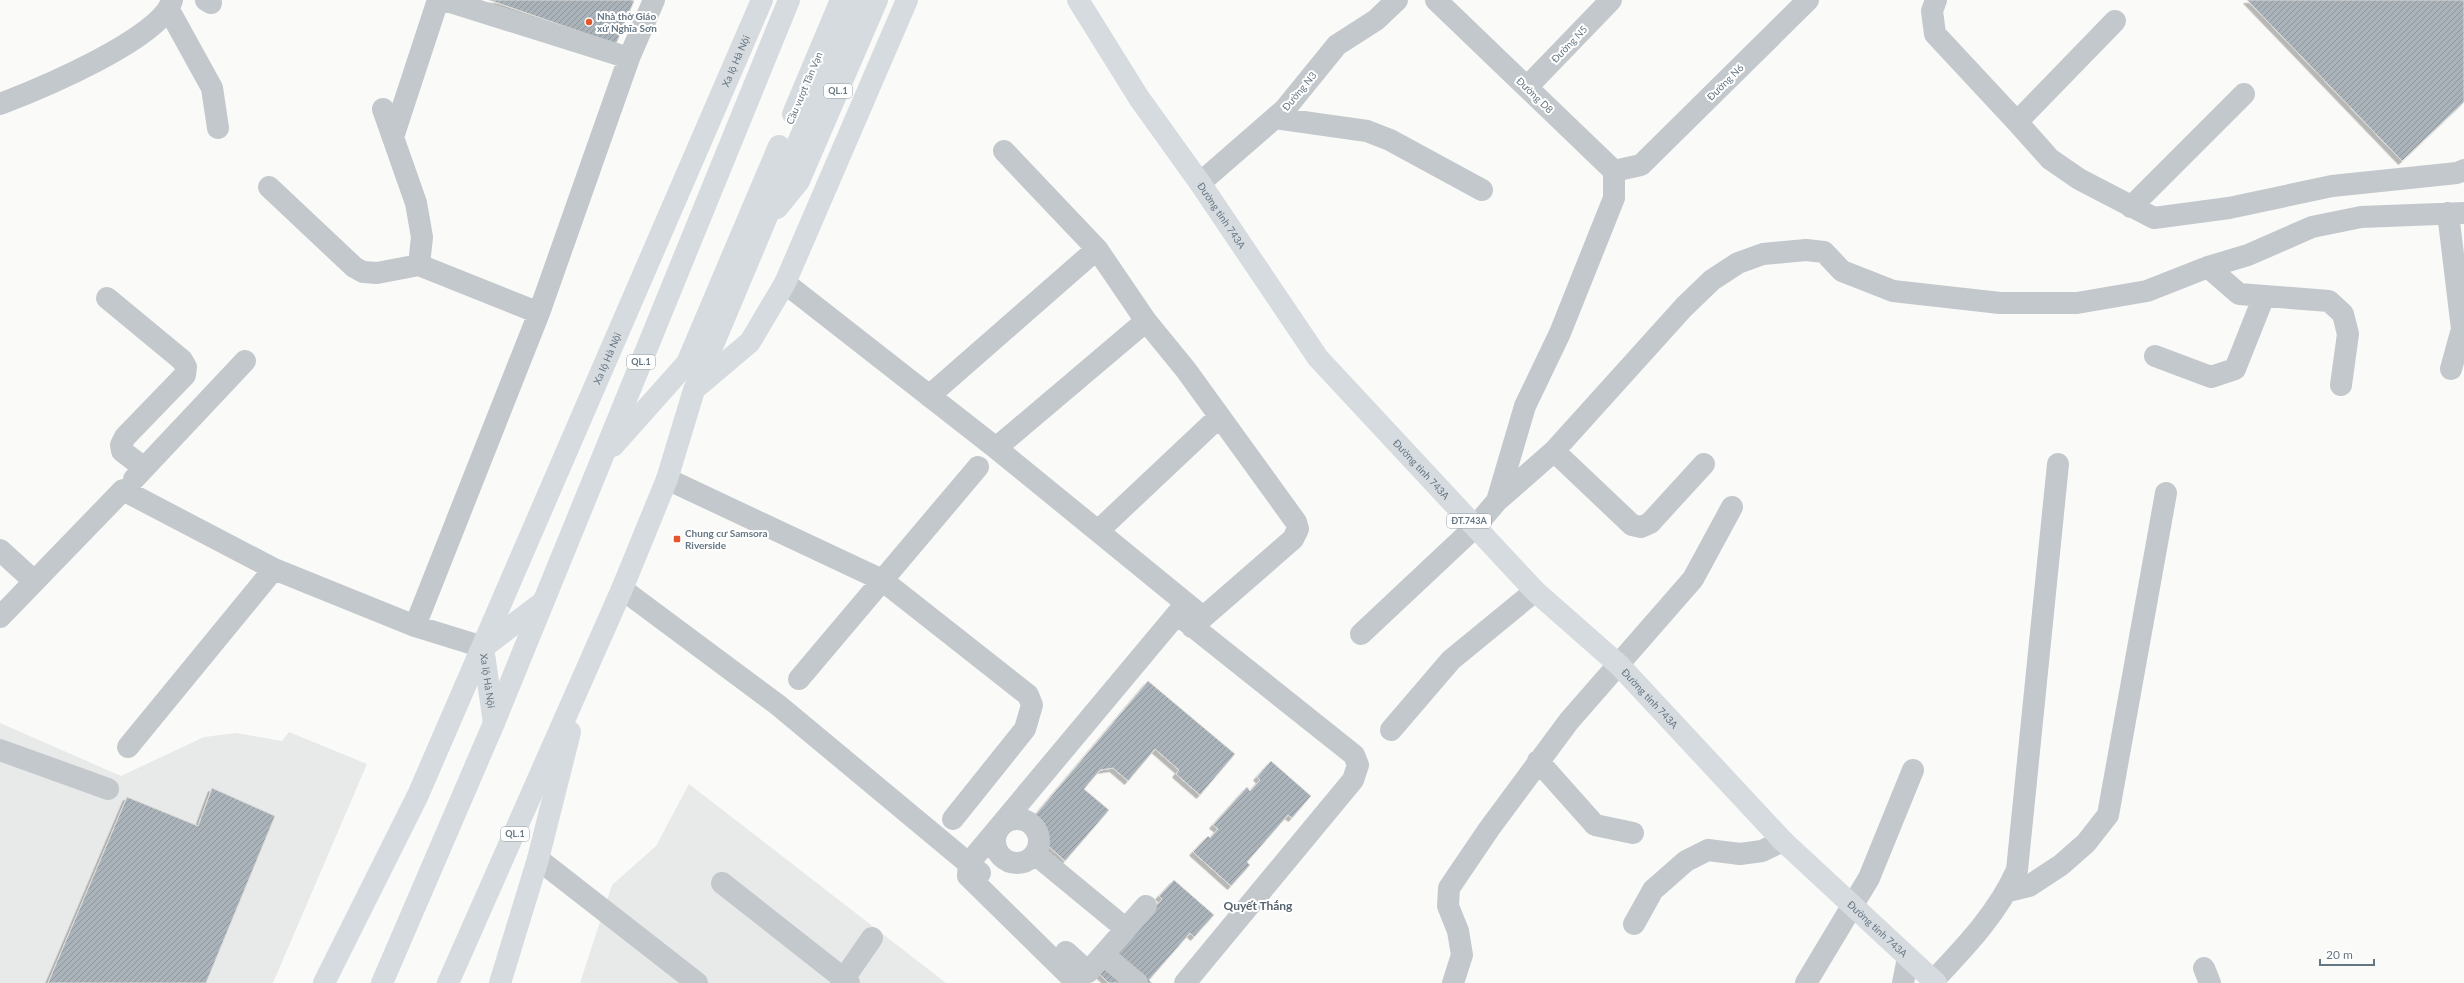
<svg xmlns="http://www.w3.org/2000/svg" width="2464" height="983" font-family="Lato,sans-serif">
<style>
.built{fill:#e8e9e9}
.building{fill:url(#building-hatch);stroke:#dcdcda;filter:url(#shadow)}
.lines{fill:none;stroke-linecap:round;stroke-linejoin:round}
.minor{stroke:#c3c8cc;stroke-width:22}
.major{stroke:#d6dbdf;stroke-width:22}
.highway{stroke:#d6dbdf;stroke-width:22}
.poi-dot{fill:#e4572e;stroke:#fff;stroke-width:1.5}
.labels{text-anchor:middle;stroke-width:4;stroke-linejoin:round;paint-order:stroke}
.shield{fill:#fff;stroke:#939fa8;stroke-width:1}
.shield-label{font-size:9px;font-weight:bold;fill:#657683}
.poi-label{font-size:10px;font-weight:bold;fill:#657683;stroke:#fff;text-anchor:start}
.street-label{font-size:10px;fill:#657683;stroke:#fff}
.quarter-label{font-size:12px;font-weight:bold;fill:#57646e;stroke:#fff}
</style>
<defs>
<pattern id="building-hatch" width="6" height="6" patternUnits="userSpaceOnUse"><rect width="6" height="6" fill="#aab3b9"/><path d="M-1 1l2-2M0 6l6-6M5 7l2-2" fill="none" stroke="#8e969c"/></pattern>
<filter id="shadow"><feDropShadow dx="-3.5" dy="3.5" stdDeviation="0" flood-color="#0004"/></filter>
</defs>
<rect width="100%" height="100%" fill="#fafaf8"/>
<!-- built -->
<path class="built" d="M0,723L121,776L204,737L237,733L282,741L289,732L367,764L273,983H0Z
M689,784L946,983H580L612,885L656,846Z"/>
<!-- building -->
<path class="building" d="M489,0H632L634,1L616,44Z
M2247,0H2464V102L2402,161Z
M1148,681L1235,754L1200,795L1176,774L1179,770L1155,749L1128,781L1113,768L1100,770L1084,789L1109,810L1065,861L1026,826Z
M1271,761L1311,796L1292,818L1288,815L1247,862L1250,865L1231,886L1193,852L1208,836L1210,838L1218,829L1213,825L1247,787L1250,791L1260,780L1257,777Z
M212,788L275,816L206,983H48L127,797L198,826Z
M1174,880L1214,915L1194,937L1190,933L1149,980L1152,983H1109L1096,971L1153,909L1162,899L1159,896Z"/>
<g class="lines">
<!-- minor -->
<path class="minor" d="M206,0L211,3
M444,0L629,58
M1436,0L1614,171L1641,165L1808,0
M1936,0L1932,11L1935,34L2017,122L2050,159L2079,179L2154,218L2229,208L2332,186L2457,173L2464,170
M169,10L212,88L218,128
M1527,87L1611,0
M0,104C37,90 163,38 172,0
M383,109L416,203L422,237L419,265
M1275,118L1367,131L1390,140L1482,190
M2017,122L2115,21
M393,137L438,0
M1004,151L1097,249L1146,321L1186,370L1296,522L1298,529L1293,539L1192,627
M1200,183L1285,109L1337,45L1376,20L1397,0
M269,187L354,267L363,272L377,273L419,265L539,313
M2131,207L2244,94
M2448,213L2462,329L2451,369
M2208,267L2239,294L2329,301L2343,314L2348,334L2341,385
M785,283L996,448L1203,617
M107,298L182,360L186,367L185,375L125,437L121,445L122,451L144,468
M2155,356L2211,377L2235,369L2264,296
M929,396L1097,249
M996,448L1146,321
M1554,451L1632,525L1641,527L1650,523L1704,464
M134,479L245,361
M667,479L882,580L1028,695L1032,705L1025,729L953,819
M1497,501L1525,406L1560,333L1614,198V171
M1098,531L1219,417
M0,550L34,581
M622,589L778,705L980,873
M0,617L123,490L274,569L415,626L483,647
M415,626L539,313L629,58L654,0
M1361,634L1475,527L1497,501L1554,451L1684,307L1712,280L1738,263L1763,254L1806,250L1824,252L1842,271L1893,291L2000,303H2077L2147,291L2208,267L2248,255L2312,227L2361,217L2464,213
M799,679L978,467
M1391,730L1451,660L1535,591
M128,747L274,569
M0,750L108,789
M1538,761L1595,825L1633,833
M995 841a22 22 0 1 1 44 0a22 22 0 1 1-44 0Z
M1035,854L1126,929
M538,859L697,983
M722,883L849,983
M2008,891L2029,886L2061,865L2086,843L2108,815L2166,493
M1634,924L1653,890L1686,861L1708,850L1740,854L1762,851L1783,841
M1066,952L1088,972L1146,906
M1104,955L1137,983
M2204,968L2210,983
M1933,981C1965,947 1998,913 2017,870L2058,464
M841,983L872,938
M1077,983L968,876L969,863L1177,614L1354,755L1358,765L1353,780L1185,983
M1453,983L1462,955L1458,931L1448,906L1449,888L1489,829L1569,721L1693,579L1732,507
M1806,983L1869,878L1913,770
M1903,983L1908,958"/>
<!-- major -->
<path class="major" id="s1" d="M1078,0L1139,98L1200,183L1318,358L1535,591L1619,665L1783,841L1936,983"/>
<!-- highway -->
<g class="highway">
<path d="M793,114L841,0"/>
<path d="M777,208L799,181L877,0"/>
<path d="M698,386L750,342L785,283L907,0"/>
<path d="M613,446L687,363L779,146"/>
<path id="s2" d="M483,647L494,723"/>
<path d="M484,647L543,602"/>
<path id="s3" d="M324,983L418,795L762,0"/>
<path d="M382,983L494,723L789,0"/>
<path d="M448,983L622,589L667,479L694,390L858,0"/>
<path d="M500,983L538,859L570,732"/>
</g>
</g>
<!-- markers -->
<g class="poi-dot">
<circle cx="589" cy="22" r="4"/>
<rect x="673" y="535" width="8" height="8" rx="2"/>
</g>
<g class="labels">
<!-- shield labels -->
<g class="shield">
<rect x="824" y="84" width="28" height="14" rx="3"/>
<rect x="627" y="355" width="28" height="14" rx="3"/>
<rect x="1447" y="514" width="44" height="14" rx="3"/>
<rect x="501" y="827" width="28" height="14" rx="3"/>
</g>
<g class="shield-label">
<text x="838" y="94">QL.1</text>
<text x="641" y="365">QL.1</text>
<text x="1469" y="524">ĐT.743A</text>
<text x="515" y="837">QL.1</text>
</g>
<!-- poi labels -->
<g class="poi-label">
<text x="597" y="20">Nhà thờ Giáo<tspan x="597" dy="12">xứ Nghĩa Sơn</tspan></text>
<text x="685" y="537">Chung cư Samsora<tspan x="685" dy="12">Riverside</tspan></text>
</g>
<!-- street labels -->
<g class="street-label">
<text transform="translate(1569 44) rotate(-46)" y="4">Đường N5</text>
<text dy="4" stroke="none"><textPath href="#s3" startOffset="1010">Xa lộ Hà Nội</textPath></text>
<text transform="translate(1725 82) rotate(-45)" y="4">Đường N6</text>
<text transform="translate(804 88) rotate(-67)" y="4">Cầu vượt Tân Vạn</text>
<text transform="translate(1299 91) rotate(-50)" y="4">Đường N3</text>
<text transform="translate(1535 95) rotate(44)" y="4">Đường D8</text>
<text dy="4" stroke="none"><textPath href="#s1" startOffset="259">Đường tỉnh 743A</textPath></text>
<text dy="4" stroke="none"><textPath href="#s3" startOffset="686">Xa lộ Hà Nội</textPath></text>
<text dy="4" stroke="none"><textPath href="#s1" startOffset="583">Đường tỉnh 743A</textPath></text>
<text dy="4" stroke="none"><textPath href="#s2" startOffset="34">Xa lộ Hà Nội</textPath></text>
<text dy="4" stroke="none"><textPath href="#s1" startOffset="907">Đường tỉnh 743A</textPath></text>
<text dy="4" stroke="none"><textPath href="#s1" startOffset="1231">Đường tỉnh 743A</textPath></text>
</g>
<!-- quarter labels -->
<g class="quarter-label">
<text x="1258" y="910">Quyết Thắng</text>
</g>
</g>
<!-- scale -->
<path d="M2320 959v6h54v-6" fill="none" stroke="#657683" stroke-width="2"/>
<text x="2326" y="959" font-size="12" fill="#657683" stroke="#ffffff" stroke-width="3" paint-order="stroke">20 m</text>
</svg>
